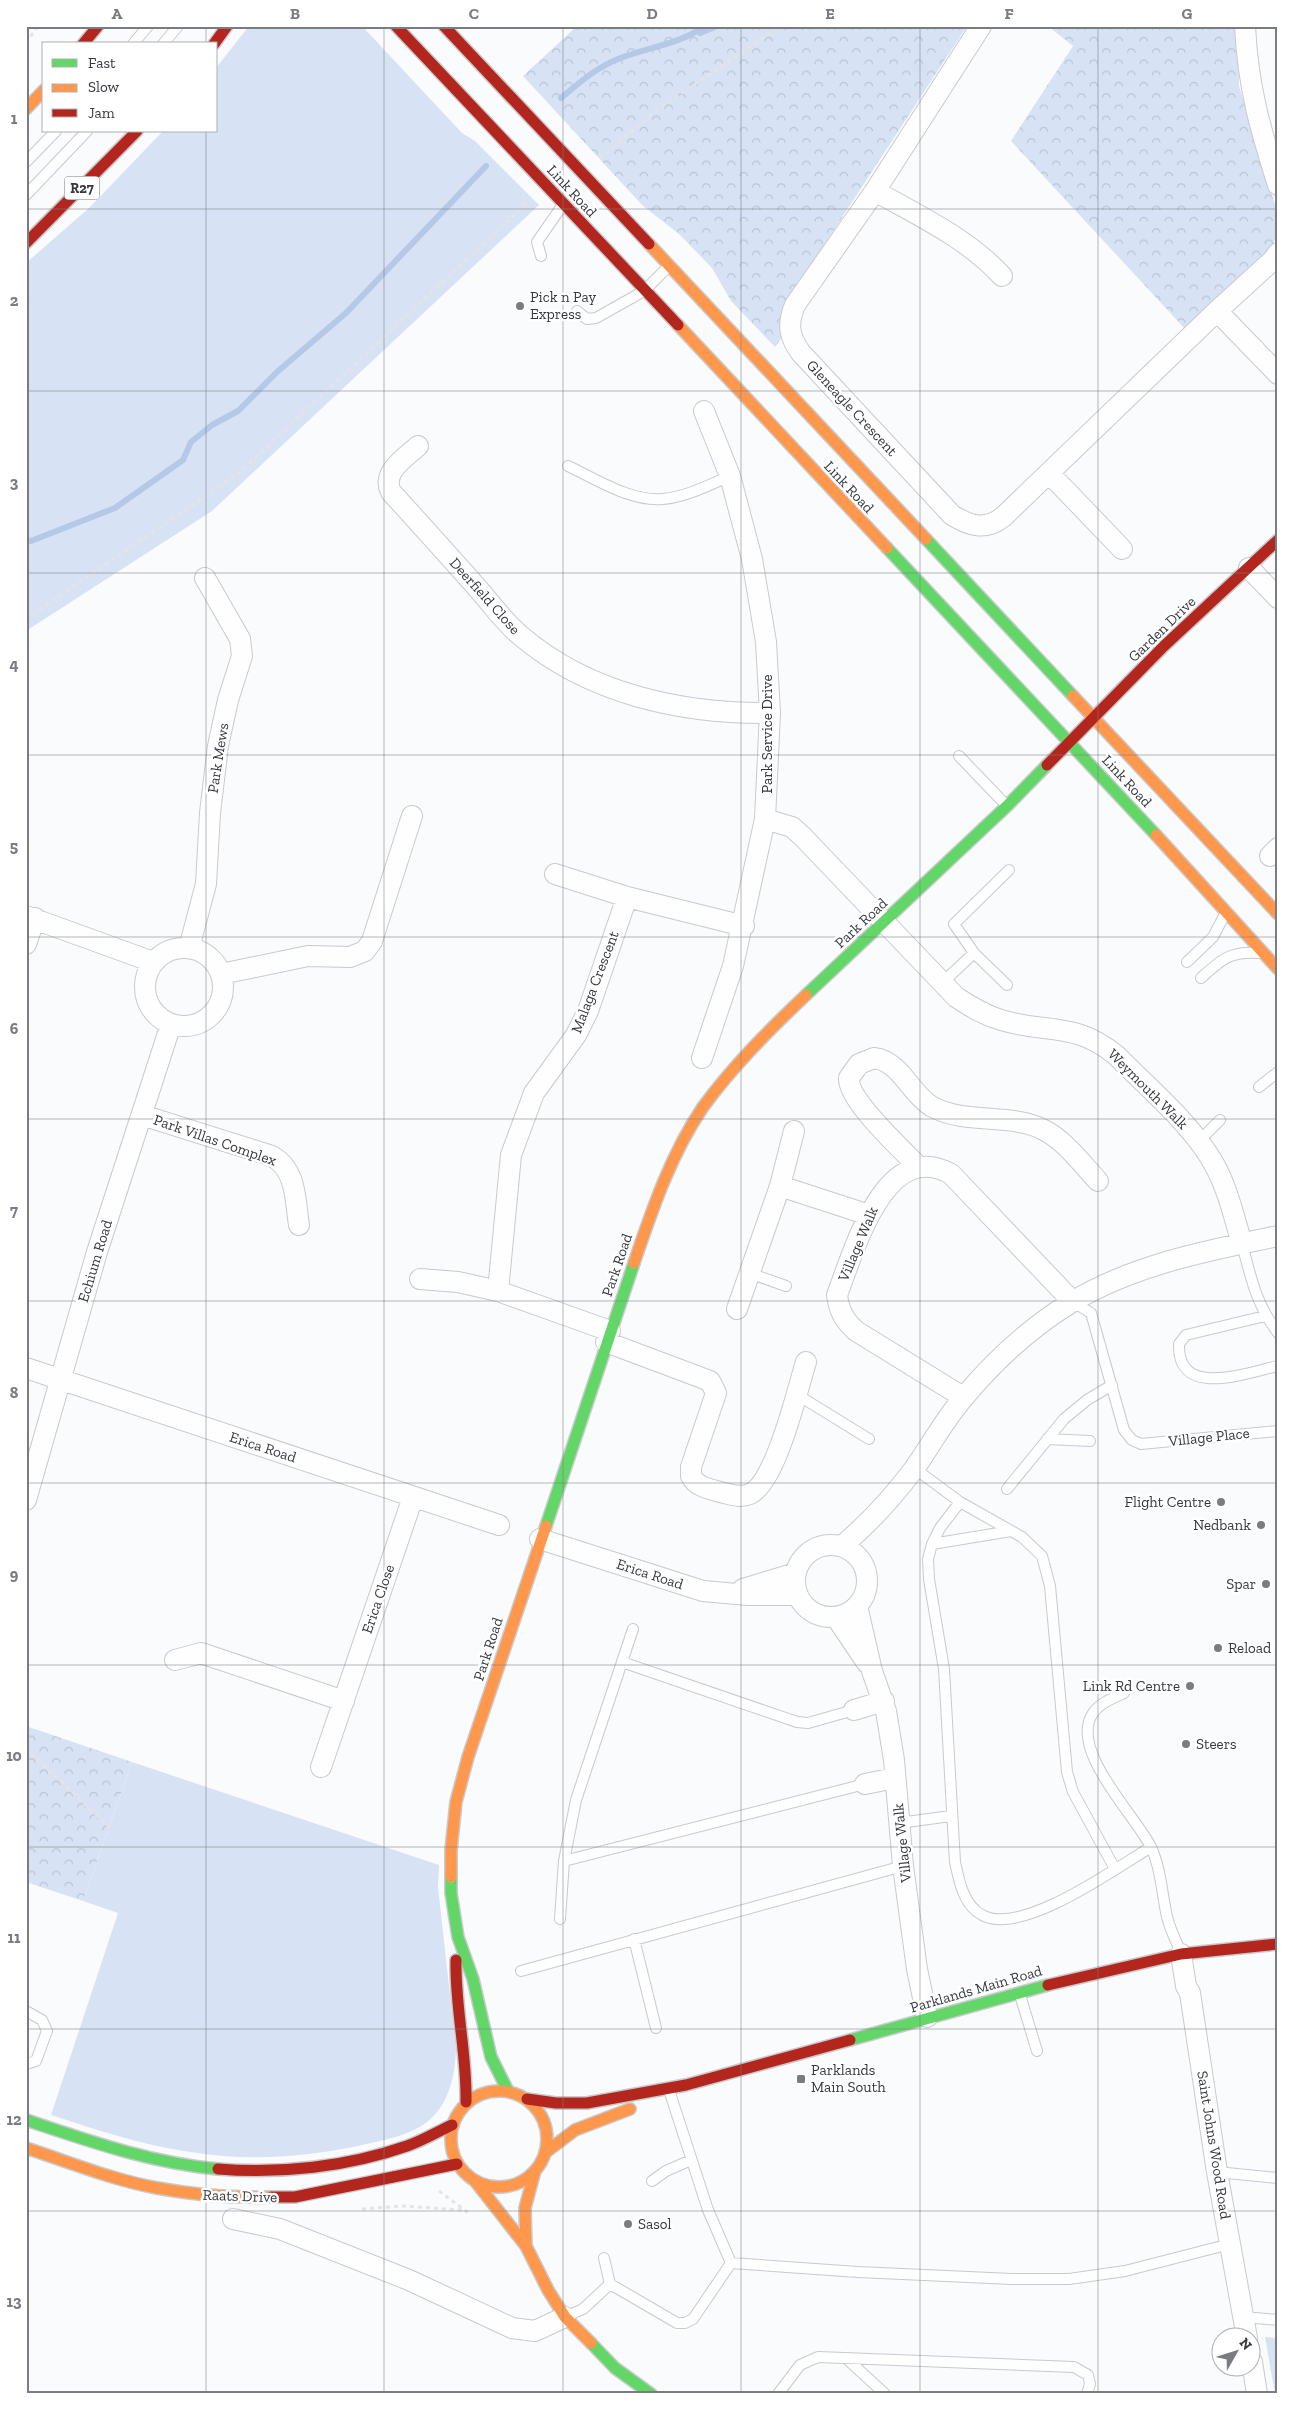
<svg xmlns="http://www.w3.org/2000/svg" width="1304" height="2420" font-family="'Zilla Slab',serif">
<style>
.green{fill:#d7e3f5}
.park{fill:url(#park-crowns)}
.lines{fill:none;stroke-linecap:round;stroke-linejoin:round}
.stream{stroke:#b5c8e6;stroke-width:6}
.lane-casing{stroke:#c8cace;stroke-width:12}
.street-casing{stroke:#c8cace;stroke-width:22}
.fast-casing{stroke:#c8cace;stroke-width:14}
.slow-casing{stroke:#c8cace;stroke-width:14}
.jam-casing{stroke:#c8cace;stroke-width:14}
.path{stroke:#e4e4e5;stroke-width:3;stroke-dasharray:4 4;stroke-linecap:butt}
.lane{stroke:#fefeff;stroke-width:10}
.street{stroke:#fefeff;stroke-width:20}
.fast{stroke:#63d668;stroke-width:11}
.slow{stroke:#ff974d;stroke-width:11}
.jam{stroke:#b3261e;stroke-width:11}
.grid{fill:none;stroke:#7a7c81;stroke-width:1;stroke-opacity:0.55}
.poi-dot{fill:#7a7c81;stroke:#fff;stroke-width:2}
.labels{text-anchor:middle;stroke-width:5;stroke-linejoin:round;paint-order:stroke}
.shield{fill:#fff;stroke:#727478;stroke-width:1}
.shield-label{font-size:14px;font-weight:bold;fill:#35383e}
.street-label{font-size:15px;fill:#35383e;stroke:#fff}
.poi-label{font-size:15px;fill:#35383e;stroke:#fff;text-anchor:start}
.neatline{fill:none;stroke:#7a7c81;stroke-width:2}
.grid-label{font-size:16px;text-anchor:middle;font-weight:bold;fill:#7a7c81}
</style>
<defs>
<pattern id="park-crowns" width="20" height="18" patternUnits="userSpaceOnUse" patternTransform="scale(1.25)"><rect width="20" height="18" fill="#d7e3f5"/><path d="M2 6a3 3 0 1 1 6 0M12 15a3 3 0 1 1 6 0" fill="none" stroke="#b9c4d3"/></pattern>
</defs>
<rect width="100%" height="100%" fill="#fafbfd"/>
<!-- green -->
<path class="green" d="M249,26H362L462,133L475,141L539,205L212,511L26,631V263L89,208L163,131H216V68Z
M132,1762L439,1865L438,1887L456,2050C455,2076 449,2105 427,2122C412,2134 389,2139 371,2143C311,2157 251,2162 190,2152C142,2145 97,2130 51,2115L118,1913L83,1901Z
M1265,2337L1278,2338V2394H1275Z"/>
<!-- park -->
<path class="park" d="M577,26H967L783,308L781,339L775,347L731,301L712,268L679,234L643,206L523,76Z
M1052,26H1238L1239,86L1276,208L1278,231L1271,250L1187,331L1011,141L1073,46L1053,30Z
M26,1726L132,1762L83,1901L26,1882Z"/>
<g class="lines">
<!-- stream -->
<path class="stream" d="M700,33L717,26
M561,98C580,82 596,68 618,59C648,47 678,45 705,26
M26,540L31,541L115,508L183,460L191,442L212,425L238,411L277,372L346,313L486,166"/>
<!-- lane casing -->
<g class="lane-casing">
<path id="lane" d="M133,44L148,26
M163,44L178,26
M26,162L56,131
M26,195L87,131
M541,256L537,242L562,206
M577,311L587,319L596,318L644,291L669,266
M568,466C596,479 631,502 663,499C686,497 709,485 730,476
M959,756L1006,805
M1187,962L1213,937L1226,912
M1201,978C1222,959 1230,951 1259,953
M942,983L974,953
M1007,985L974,953L954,924L1009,870
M1259,1087L1278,1072
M1199,1141L1220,1120
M1242,1244C1251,1278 1256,1304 1278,1333
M749,1273L786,1286
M1073,1302L1091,1313L1124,1430L1132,1440L1141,1444L1278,1431
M1265,1316L1186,1335L1179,1344C1177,1399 1246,1373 1278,1366
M796,1394L869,1439
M1047,1439L1090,1441
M914,1468L960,1502L1022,1537L1042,1556L1050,1586L1067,1772L1073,1792L1115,1869
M1007,1489L1064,1419L1087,1400L1112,1385
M960,1502L940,1528L932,1544L928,1559L929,1579L944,1669L955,1862C959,1880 963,1905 982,1915C1021,1937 1116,1868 1151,1847
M932,1544L1011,1531
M622,1662L797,1722L808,1723L854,1710
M1124,1693C1113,1698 1100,1703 1093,1713C1068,1750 1136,1816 1151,1847C1161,1869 1162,1894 1167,1917C1170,1929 1176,1941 1181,1953
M899,1823L951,1816
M564,1861L576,1800L633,1629
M560,1919L564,1861L865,1784
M634,1939L656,2028
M521,1971L903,1866
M1020,1995L1037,2051
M26,2011L42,2020L47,2031L36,2061L26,2064
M669,2090L708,2210L731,2263
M1217,2172L1278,2178
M652,2181L666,2171L691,2160
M731,2263L858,2272L1012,2279H1069L1125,2271L1230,2244
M610,2284L677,2323H685L693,2319L731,2263
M567,2316L583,2309L610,2284L604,2258
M1244,2317L1278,2320
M847,2359L885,2394
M778,2394L800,2365L818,2357L1074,2367L1088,2375L1090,2384L1087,2394"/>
</g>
<!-- street casing -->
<g class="street-casing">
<path id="street" d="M981,26L875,191L795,305C787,324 789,337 801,353L952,515C970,526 985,531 1003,517L1217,311L1278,374
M1245,26C1248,87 1260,128 1278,185
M875,191C919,216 967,238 1002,276
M1217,311L1273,260L1278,253
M418,446C405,458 381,472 391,492C421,525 451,558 480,591C493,606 506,624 521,636C589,694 682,714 770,713
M1049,473L1122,549
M1249,568L1278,598
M765,819L792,827L803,837L956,997C971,1007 984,1015 1001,1020C1047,1034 1075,1021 1117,1056C1150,1090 1191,1123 1214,1164C1228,1189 1234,1217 1242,1244
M1270,856L1278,848
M555,874L627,897
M26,916L153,962
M26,944L35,918
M145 987a39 39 0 1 1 78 0a39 39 0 1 1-78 0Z
M189,948L206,884L210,813L218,746L228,700L242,656L240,639L205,578
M221,974L308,956L350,957L365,951L372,941L412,816
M702,1058L733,966L765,819L770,713L766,642L752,559L730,476L704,411
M142,1115L272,1156C297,1170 295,1200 299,1225
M918,1166C902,1150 847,1099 849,1078L859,1064L874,1058C900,1061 910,1093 931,1106C964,1125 1011,1113 1042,1129C1065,1140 1081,1163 1098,1181
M780,1186L869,1215
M420,1279L458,1282L498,1291
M737,1309L780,1186L794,1131
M610,1331L498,1291L511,1155L534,1093L576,1035L588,1011L627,897L744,926
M606,1342L710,1381L716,1393L691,1467V1476C697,1488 711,1489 724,1493C733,1495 741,1498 750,1494C776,1482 797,1391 806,1362
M26,1368L499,1525
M963,1397L856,1331C844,1320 839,1311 837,1295C854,1251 885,1137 951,1174L1073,1302
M26,1500L97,1252L171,1024
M540,1539L703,1591L748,1595H798
M795 1581a36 36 0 1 1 72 0a36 36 0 1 1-72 0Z
M842,1546C869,1523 893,1497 914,1469C931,1445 945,1419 964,1397C995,1360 1031,1327 1072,1302C1133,1265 1209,1250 1278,1236
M743,1589L796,1573
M857,1606L872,1671L886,1711L894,1760L903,1866L917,1969L927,2017
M836,1617L867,1663
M175,1660L201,1653L344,1701
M854,1710L884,1701
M321,1767L413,1497
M865,1784L895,1778
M1181,1954L1186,1986L1190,1993L1217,2172L1247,2338
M233,2219L280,2229L409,2280L512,2328L535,2331L565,2317
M1252,2362L1257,2394"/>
</g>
<!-- fast casing -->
<g class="fast-casing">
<path id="fast" d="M926,539L1073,696
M887,548L1156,835
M806,995L1007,806L1047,765
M546,1526L634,1263
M451,1877V1893L458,1937L473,1979L491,2057L508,2091
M850,2040L1048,1985
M26,2120C89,2141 151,2163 218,2169
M591,2343L615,2368L651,2394"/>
</g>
<!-- slow casing -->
<g class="slow-casing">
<path id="slow" d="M26,109L44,90
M649,244L926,539
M678,325L887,548
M1073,696L1278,914
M1156,835L1278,969
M634,1263C652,1210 671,1154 703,1107C733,1066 769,1030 806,995
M451,1877V1850L456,1802L468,1757L546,1526
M451 2139a48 48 0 1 1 96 0a48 48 0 1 1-96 0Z
M26,2148C69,2162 113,2180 157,2188C195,2195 233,2198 271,2197
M546,2152L575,2130L630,2109
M475,2181L526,2246L548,2290L565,2317L591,2343
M526,2246L525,2208L535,2171"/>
</g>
<!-- jam casing -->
<g class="jam-casing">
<path id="jam" d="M396,26L678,325
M444,26L649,244
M83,44L98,26
M214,44L227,26
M26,243L137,131
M1047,765L1164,646L1278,540
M456,1960C455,2008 467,2054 466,2102
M1048,1985L1181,1954L1278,1944
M527,2099L556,2103H587L686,2085L850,2040
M218,2169C280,2174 347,2167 407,2146C422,2141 437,2132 452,2125
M271,2197H295L457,2164"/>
</g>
<!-- path -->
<path class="path" d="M26,43L38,26
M600,158L658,109L781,26
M26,619L239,473L530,200
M26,1748L115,1833
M439,2191L470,2214
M362,2209L402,2206L462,2210"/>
<!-- lane -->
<use href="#lane" class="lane"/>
<!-- street -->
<use href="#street" class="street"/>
<!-- fast -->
<use href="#fast" class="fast"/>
<!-- slow -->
<use href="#slow" class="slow"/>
<!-- jam -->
<use href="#jam" class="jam"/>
</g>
<!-- grid -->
<path class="grid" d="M206,26V44M384,26V2394M563,26V2394M741,26V2394M920,26V2394M1098,26V2394M206,131V2394M26,209H1278M26,391H1278M26,573H1278M26,755H1278M26,937H1278M26,1119H1278M26,1301H1278M26,1483H1278M26,1665H1278M26,1847H1278M26,2029H1278M26,2211H1278"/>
<!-- markers -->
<g class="poi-dot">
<circle cx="520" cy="306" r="5"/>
<circle cx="1221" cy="1502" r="5"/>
<circle cx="1261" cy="1525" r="5"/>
<circle cx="1266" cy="1584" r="5"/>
<circle cx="1218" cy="1648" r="5"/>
<circle cx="1190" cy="1686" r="5"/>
<circle cx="1186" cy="1744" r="5"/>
<rect x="796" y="2074" width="10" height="10" rx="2.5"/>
<circle cx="628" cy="2224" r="5"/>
</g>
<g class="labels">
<!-- shield labels -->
<rect class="shield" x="64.5" y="176.5" width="35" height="23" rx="4"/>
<g class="shield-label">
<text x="82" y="193">R27</text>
</g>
<!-- street labels -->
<g class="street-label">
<text transform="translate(572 191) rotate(47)" y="5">Link Road</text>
<text transform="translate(852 408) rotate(47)" y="5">Gleneagle Crescent</text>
<text transform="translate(849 487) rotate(47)" y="5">Link Road</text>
<text transform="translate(485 596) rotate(48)" y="5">Deerfield Close</text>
<text transform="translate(1162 629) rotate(-44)" y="5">Garden Drive</text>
<text transform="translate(767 734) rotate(-90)" y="5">Park Service Drive</text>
<text transform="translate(218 758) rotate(-81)" y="5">Park Mews</text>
<text transform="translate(1127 781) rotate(47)" y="5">Link Road</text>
<text transform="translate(861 923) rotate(-43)" y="5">Park Road</text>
<text transform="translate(595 982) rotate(-69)" y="5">Malaga Crescent</text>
<text transform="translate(1148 1089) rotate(45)" y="5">Weymouth Walk</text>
<text transform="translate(215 1140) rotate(19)" y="5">Park Villas Complex</text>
<text transform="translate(858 1244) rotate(-67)" y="5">Village Walk</text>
<text transform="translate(95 1261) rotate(-73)" y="5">Echium Road</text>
<text transform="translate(617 1265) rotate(-71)" y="5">Park Road</text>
<text transform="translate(1209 1437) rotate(-6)" y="5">Village Place</text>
<text transform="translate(263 1447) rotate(18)" y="5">Erica Road</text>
<text transform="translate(650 1574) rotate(18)" y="5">Erica Road</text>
<text transform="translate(378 1599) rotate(-71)" y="5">Erica Close</text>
<text transform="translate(488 1649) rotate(-72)" y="5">Park Road</text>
<text transform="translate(902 1843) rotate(-96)" y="5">Village Walk</text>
<text transform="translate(976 1989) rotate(-16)" y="5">Parklands Main Road</text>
<text transform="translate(1214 2145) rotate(81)" y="5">Saint Johns Wood Road</text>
<text transform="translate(240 2196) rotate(2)" y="5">Raats Drive</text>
</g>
<!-- poi labels -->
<g class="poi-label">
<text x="530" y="302">Pick n Pay<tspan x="530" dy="17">Express</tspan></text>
<text x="1211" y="1507" text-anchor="end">Flight Centre</text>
<text x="1251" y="1530" text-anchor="end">Nedbank</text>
<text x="1256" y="1589" text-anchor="end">Spar</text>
<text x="1228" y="1653">Reload</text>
<text x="1180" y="1691" text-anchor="end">Link Rd Centre</text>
<text x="1196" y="1749">Steers</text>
<text x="811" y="2075">Parklands<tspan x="811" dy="17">Main South</tspan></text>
<text x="638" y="2229">Sasol</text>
</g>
</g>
<!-- border -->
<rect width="1304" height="2420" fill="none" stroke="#ffffff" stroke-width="55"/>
<!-- legend -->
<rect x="42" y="42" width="175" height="90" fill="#ffffff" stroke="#aeafb2"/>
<rect x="52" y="59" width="25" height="8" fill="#63d668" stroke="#aeafb2"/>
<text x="88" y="68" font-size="15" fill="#35383e">Fast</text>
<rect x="52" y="84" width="25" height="8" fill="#ff974d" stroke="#aeafb2"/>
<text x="88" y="92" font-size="15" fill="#35383e">Slow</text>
<rect x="52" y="109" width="25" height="8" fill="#b3261e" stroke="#aeafb2"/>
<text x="88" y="118" font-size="15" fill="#35383e">Jam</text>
<!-- north arrow -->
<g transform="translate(1236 2352) rotate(51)"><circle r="24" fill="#ffffff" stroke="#aeafb2"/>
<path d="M0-4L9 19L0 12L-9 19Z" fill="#7a7c81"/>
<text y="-8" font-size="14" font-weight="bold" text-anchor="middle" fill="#35383e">N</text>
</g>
<rect x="28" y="28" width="1248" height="2364" class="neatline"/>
<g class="grid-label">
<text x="117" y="19">A</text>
<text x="295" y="19">B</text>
<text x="474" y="19">C</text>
<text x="652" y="19">D</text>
<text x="830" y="19">E</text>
<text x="1009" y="19">F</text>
<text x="1187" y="19">G</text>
<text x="14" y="124">1</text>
<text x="14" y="306">2</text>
<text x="14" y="488">3</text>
<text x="14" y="670">4</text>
<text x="14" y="852">5</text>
<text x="14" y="1034">6</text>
<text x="14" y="1216">7</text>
<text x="14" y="1398">8</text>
<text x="14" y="1580">9</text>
<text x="14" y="1761">10</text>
<text x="14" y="1943">11</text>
<text x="14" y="2125">12</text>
<text x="14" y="2307">13</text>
</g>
</svg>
